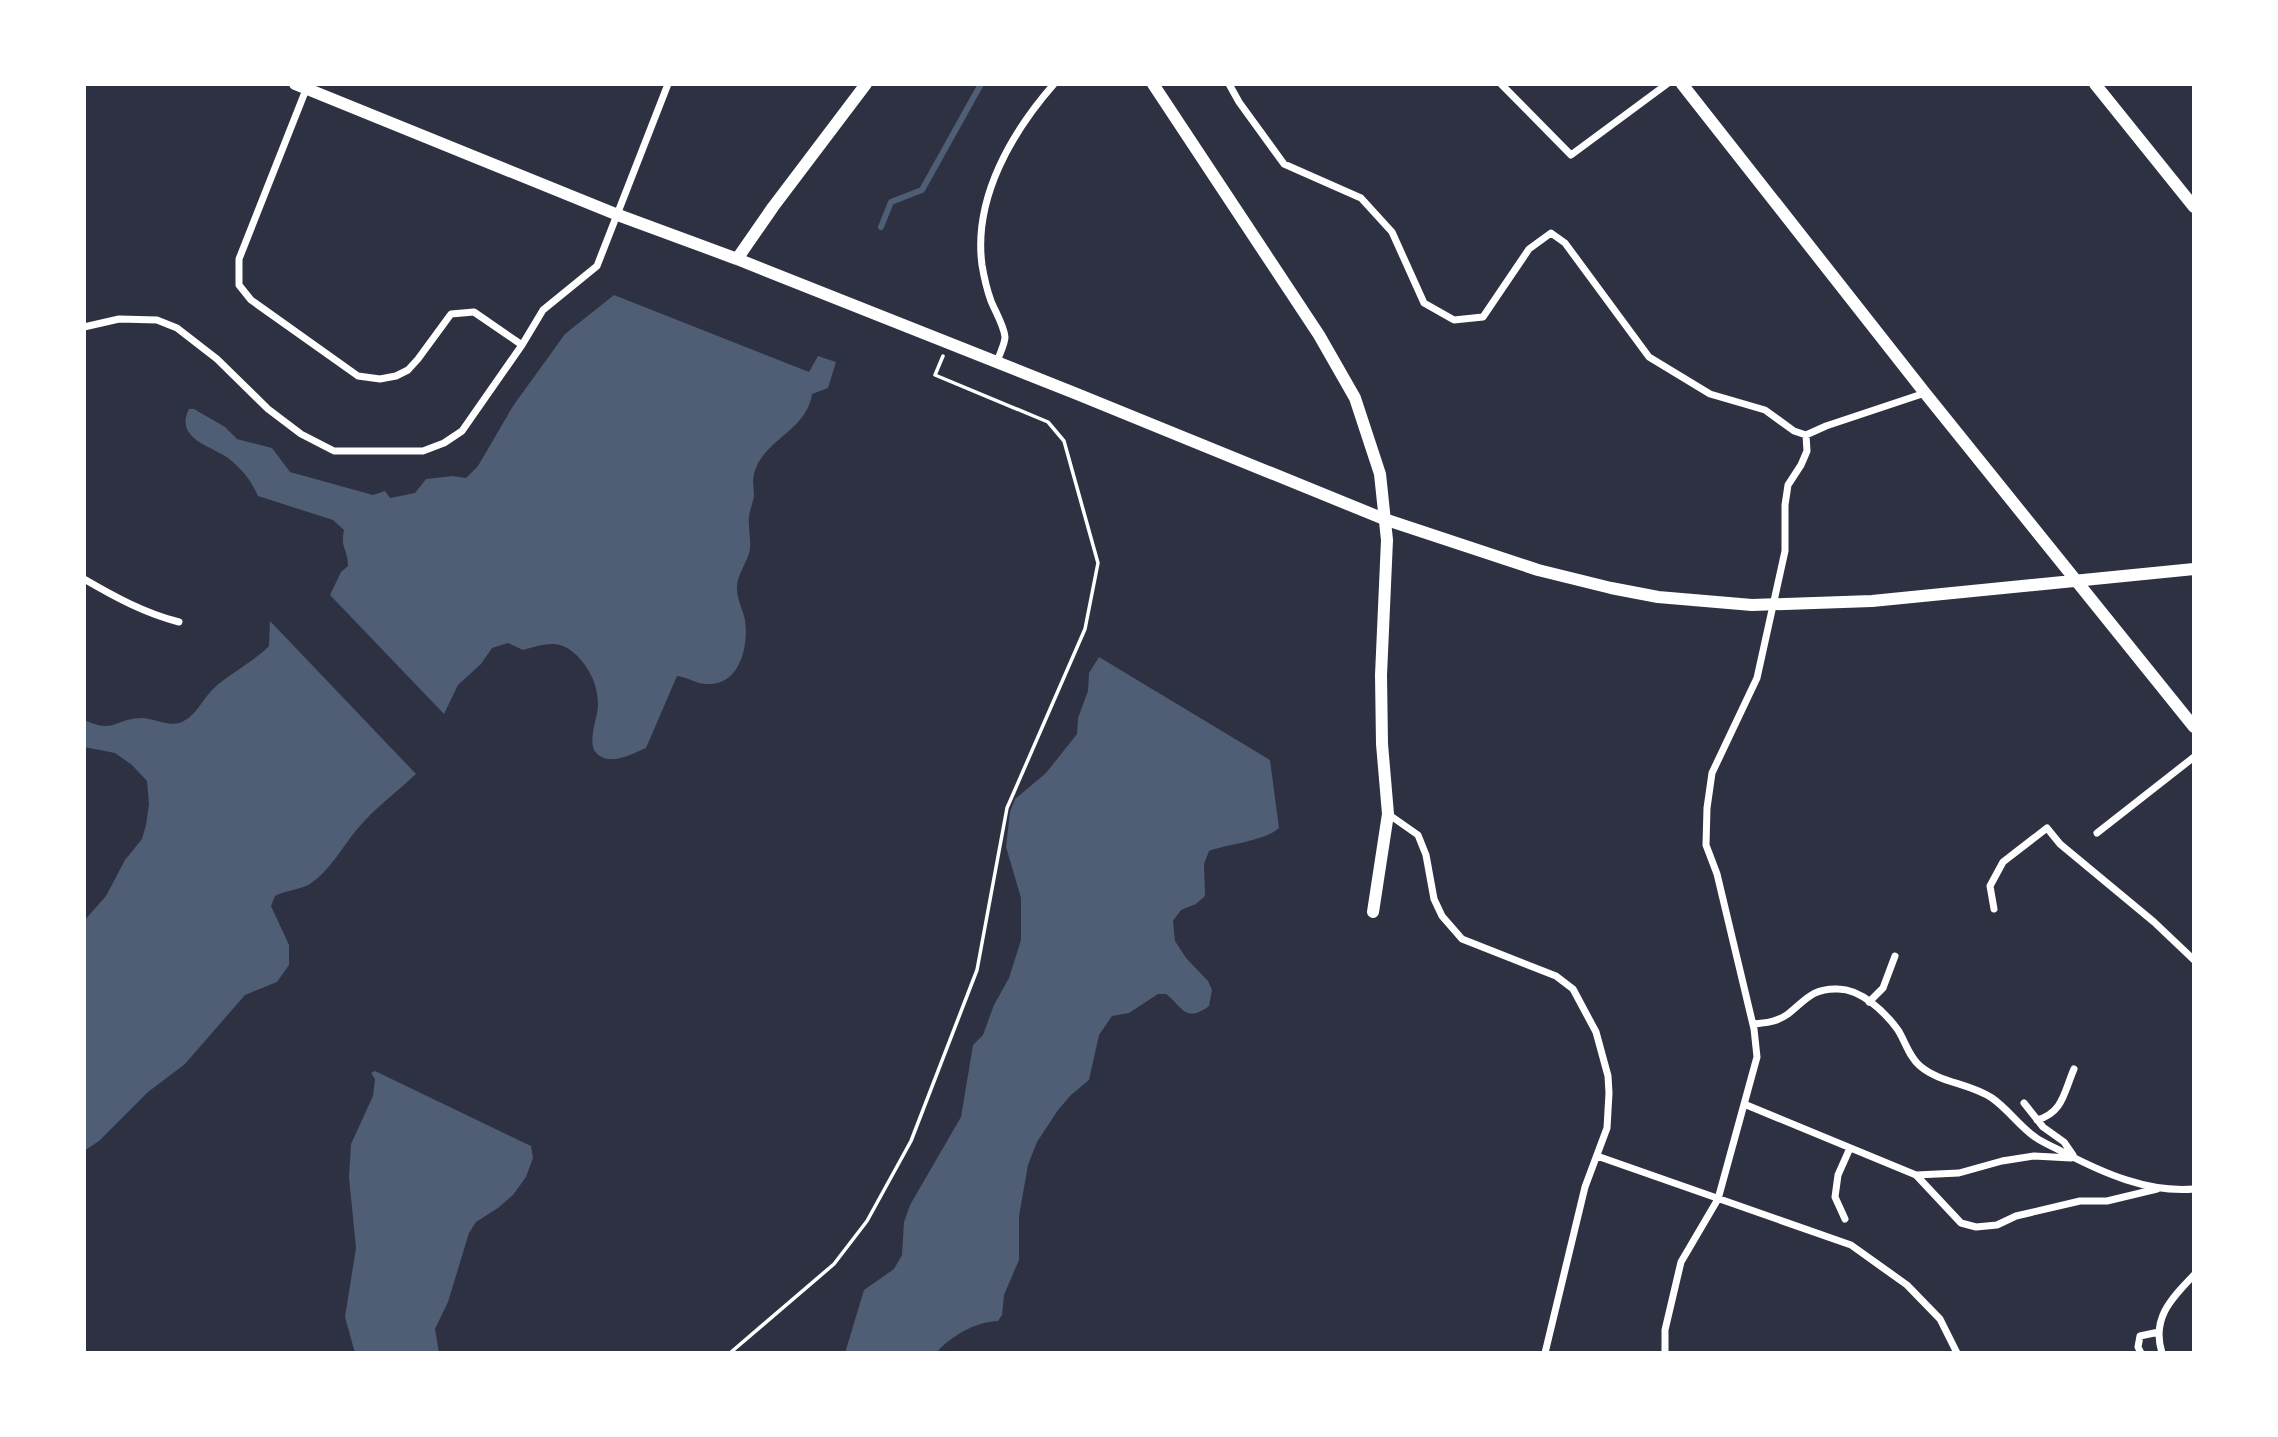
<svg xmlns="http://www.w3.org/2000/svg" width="2278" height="1437" font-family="'DM Sans',sans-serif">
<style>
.water{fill:#4f5d75}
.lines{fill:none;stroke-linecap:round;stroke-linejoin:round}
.stream{stroke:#4f5d75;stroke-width:6}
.path{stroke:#fff;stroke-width:3.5}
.minor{stroke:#fff;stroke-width:7}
.tertiary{stroke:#fff;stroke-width:12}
</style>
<rect width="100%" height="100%" fill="#2d3142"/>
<!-- water -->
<path class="water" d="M614,295L809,372L818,356L836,362L828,388L812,394C807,431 762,440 754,474C752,481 754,489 754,496C753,503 750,509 749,516C748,527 751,538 750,549C748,562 736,576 737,589C737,599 743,610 745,620C749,645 740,686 707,684C696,684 688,677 677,676L646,748C634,753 613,765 600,756C584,747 598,719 598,705C598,688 592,673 581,660C562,638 548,643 523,650L508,643L492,648L481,664L458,685L444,714L330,595L341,572L348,566C348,549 340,549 344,530L333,520L258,496C251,480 242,469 228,458C212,446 174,439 189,409H194L225,427L237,439L272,448L290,472L373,495L385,491L390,498L415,493L426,479L453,476L466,478L478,466L513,406L565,334Z
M270,621L416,774C398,791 376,807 360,826C343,845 332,869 310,884C300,890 286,890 275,896L271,906L289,945V965L277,982L245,995L185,1064L148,1092L99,1141L84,1151V921L106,896L125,860L142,839L146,825L149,804L147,781L132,765L115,753L84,747V720C115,734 114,719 141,718C154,718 165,726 179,723C195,718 202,700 213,689C230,673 252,663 269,646Z
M1099,657L1270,760L1279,828C1265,841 1229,844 1209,851L1204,864L1205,896L1196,904L1181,910L1173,921L1175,941L1186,958L1208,981L1212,990L1209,1006C1185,1024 1182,1006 1166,994H1158L1129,1013L1112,1016L1099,1035L1089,1080L1071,1095L1058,1110L1037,1142L1028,1165L1019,1216V1260L1004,1295L1002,1315L998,1321C975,1322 951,1336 936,1353H845L864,1290L894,1269L902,1255L904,1222L910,1205L961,1117L973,1045L983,1035L994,1005L1009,978L1021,940V898L1006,847L1010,812L1015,799L1046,773L1077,734L1078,718L1088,691L1089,673Z
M375,1071L531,1146L533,1158L526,1177L513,1195L498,1208L476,1222L469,1233L448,1302L435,1329L439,1353H355L345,1317L356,1248L349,1177L351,1144L373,1096L375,1079L371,1073Z"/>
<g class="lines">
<!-- stream -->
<path class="stream" d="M881,227L891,202L922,190L981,84"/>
<!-- path -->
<path class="path" d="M730,1353L834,1264L867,1221L911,1141L977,970L1007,808L1085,629L1098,563L1064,441L1048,422L935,375L943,356"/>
<!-- minor -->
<path class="minor" d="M1229,84L1239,102L1284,164L1361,198L1392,232L1424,303L1454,320L1483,317L1529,249L1551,233L1565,243L1649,357L1710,394L1765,410L1794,431L1806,435L1826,426L1925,393
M1501,84L1571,155L1667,84
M307,87L239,259V285L251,300L358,376L380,379L396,376L408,370L418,359L451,314L474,312L522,345
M84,327L119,319L157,320L177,328L217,359L268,409L301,434L334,451H423L444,443L462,431L522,345L543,310L597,266L668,84
M997,362C999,355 1005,344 1005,337C1004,326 995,311 991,301C987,290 984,277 982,265C973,198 1012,132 1054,84
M84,579C115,597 144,613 179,622
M1388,814L1418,835L1426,855L1434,899L1442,916L1462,939L1556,976L1573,989L1596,1032L1608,1076L1609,1093L1607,1128L1585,1187L1545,1353
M2097,833L2194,757
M1994,909L1990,886L2003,862L2047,828L2060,844L2154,922L2194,960
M1869,1002L1883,988L1895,956
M1753,1024C1765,1023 1777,1022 1788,1014C1806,1000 1812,988 1838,989C1861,989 1885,1012 1898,1030C1905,1041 1909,1057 1920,1066C1940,1083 1969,1083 1992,1098C2008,1109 2019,1126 2035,1137C2043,1143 2054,1147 2063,1152C2103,1173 2148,1193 2194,1189
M2024,1103L2043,1127L2064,1142L2073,1155
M1744,1104L1916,1175L1959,1173L2002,1161L2034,1156L2071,1158
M2037,1120C2063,1113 2064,1092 2074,1069
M1597,1156L1851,1245L1907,1285L1940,1319L1957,1353
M1916,1175L1961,1223L1976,1227L1997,1225L2016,1216L2080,1201H2107L2157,1189
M1845,1219L1835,1197L1838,1175L1850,1148
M1665,1353V1330L1681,1262L1718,1199L1757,1057L1754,1029L1717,874L1706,845L1707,808L1712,773L1757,678L1785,551V505L1788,485L1801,465L1807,451L1806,435
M2141,1353L2138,1347L2140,1336L2159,1332
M2162,1353C2151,1318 2172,1298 2194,1275"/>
<!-- tertiary -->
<path class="tertiary" d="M295,84L618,215L737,259L1077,394L1384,519L1538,570L1611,588L1658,597L1752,605L1872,601L2194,569
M1153,84L1319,335L1355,398L1380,474L1387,540L1381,675L1382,744L1388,814L1373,912
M1682,84L1925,393L2194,727
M2095,84L2194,207
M737,259L773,207L866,84"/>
</g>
<!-- border -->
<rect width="2278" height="1437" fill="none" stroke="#ffffff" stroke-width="172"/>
</svg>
